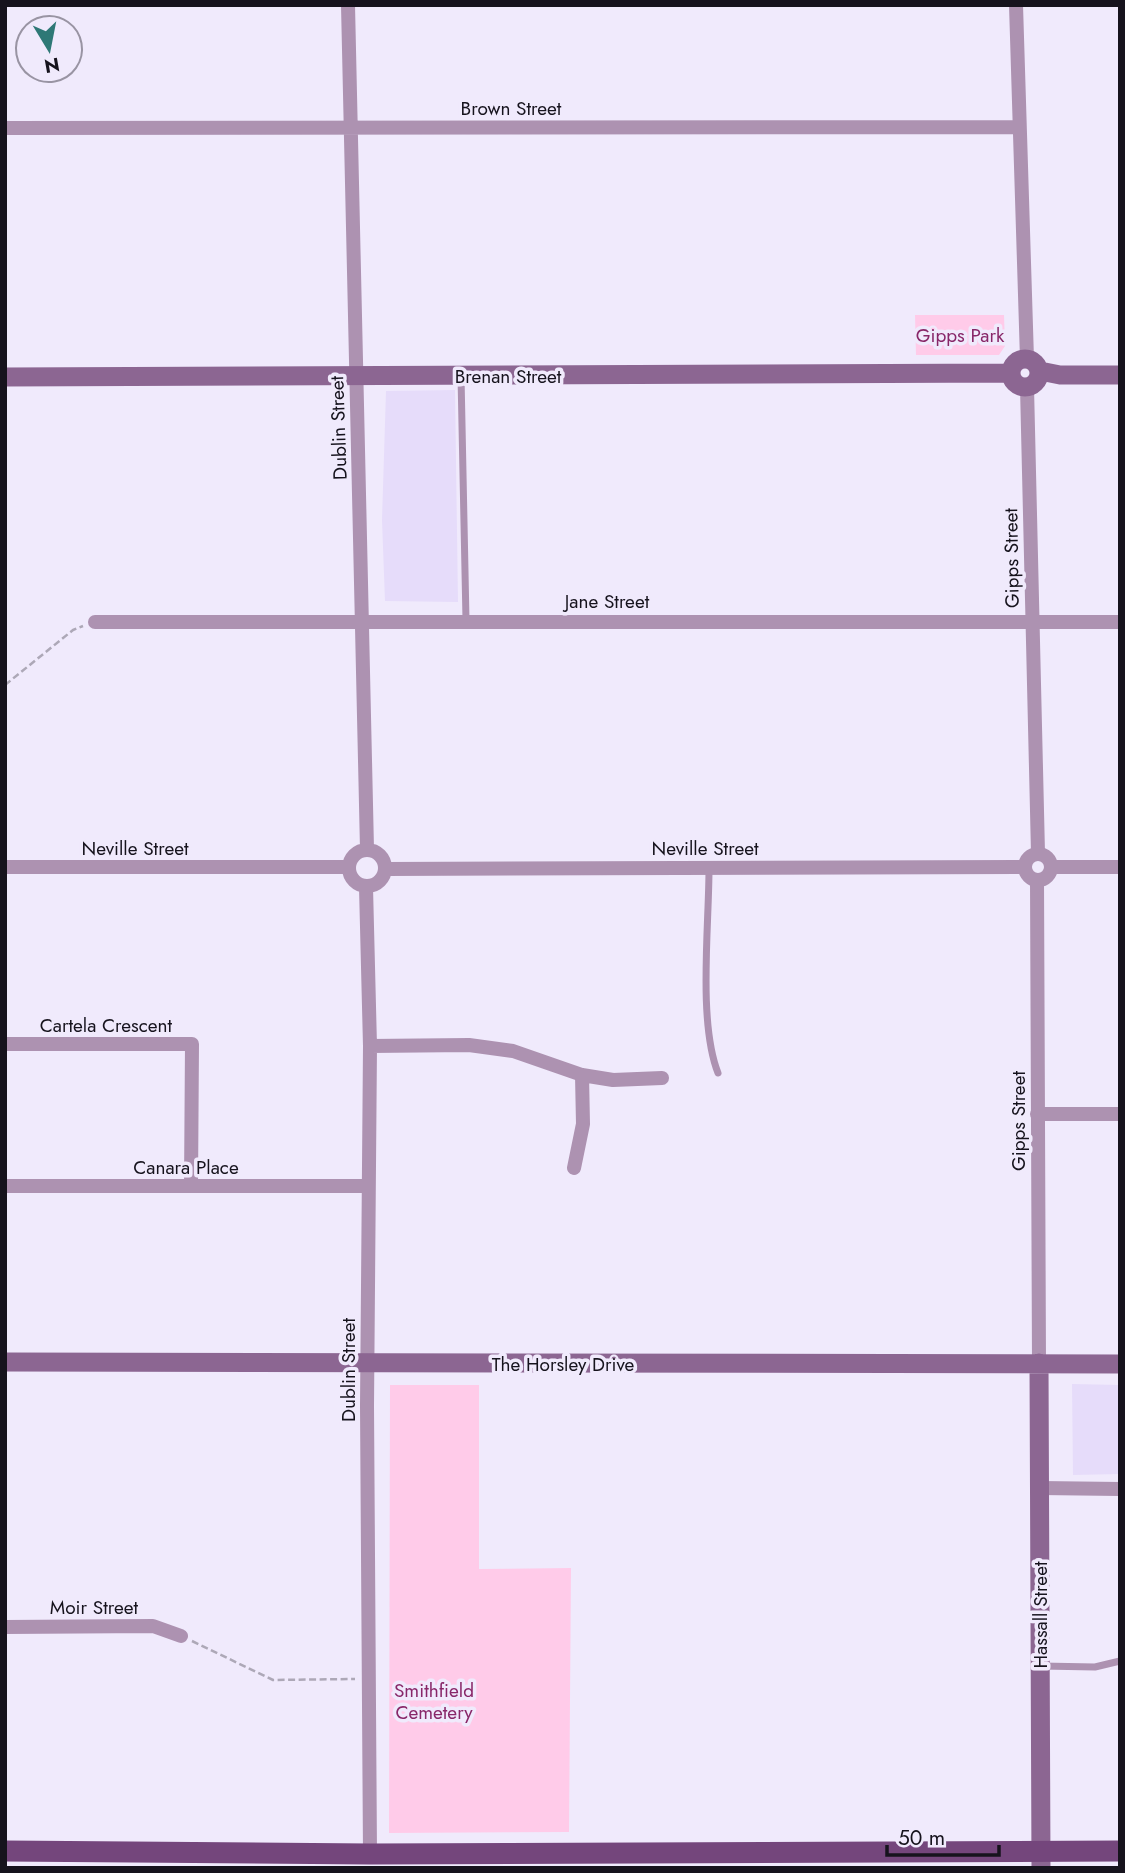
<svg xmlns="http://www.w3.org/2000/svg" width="1125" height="1873" font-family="Jost,sans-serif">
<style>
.built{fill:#e6dcfa}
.green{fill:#ffcbe9}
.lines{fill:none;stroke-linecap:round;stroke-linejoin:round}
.path{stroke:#ada8b7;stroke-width:2.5;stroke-dasharray:7 3.5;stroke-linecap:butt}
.lane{stroke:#ad92b1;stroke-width:7}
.street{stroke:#ad92b1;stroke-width:14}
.secondary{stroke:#8c6692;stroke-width:19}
.primary{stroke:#74467c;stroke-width:21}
.labels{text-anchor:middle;stroke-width:7;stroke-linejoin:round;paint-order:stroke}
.street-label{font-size:19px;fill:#16131d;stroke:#f0eafc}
.park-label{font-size:19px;fill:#882769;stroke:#f0eafc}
</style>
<rect width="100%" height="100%" fill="#f0eafc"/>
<!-- built -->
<path class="built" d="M455,390L458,602L385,601L382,520L386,391Z
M1072,1384L1120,1385V1474L1073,1475Z"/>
<!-- green -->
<path class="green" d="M915,315H1004L1005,346L999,355H916Z
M390,1385H479V1569L571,1568L569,1832L389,1833Z"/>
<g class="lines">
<!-- path -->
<path class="path" d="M5,685L73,630L83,626
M192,1641L273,1680L355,1679"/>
<!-- lane -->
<path class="lane" d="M461,376L466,620
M709,869C709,926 698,1022 718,1073
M1041,1666L1095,1667L1120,1661"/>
<!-- street -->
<path class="street" d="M348,5L367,849
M1016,5L1027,359
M5,128L1018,127
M1027,387L1038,853
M95,622H1120
M349 868a18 18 0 1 1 36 0a18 18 0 1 1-36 0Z
M1025 867a13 13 0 1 1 26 0a13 13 0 1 1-26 0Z
M5,867H348
M1051,867H1120
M386,869L1024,867
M1037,880L1039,1363
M366,887L370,1046L367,1406L370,1854
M5,1044H192L191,1186
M370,1046L469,1045L513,1051L582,1075L613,1080L662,1078
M1037,1114H1120
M574,1168L583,1124L582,1075
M5,1186H367
M1040,1488L1120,1489
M5,1627L153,1626L181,1636"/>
<!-- secondary -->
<path class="secondary" d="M1011 373a14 14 0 1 1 28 0a14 14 0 1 1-28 0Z
M1040,371L1060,375H1120
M5,377L1011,373
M5,1362L1120,1364
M1039,1363L1041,1868"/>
<!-- primary -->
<path class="primary" d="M5,1851L370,1854L1120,1851"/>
</g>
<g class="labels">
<!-- street labels -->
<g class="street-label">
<text x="511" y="115">Brown Street</text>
<text x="508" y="383">Brenan Street</text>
<text transform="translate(338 428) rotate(-92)" y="7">Dublin Street</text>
<text transform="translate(1011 558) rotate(-91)" y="7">Gipps Street</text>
<text x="607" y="608">Jane Street</text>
<text x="135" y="855">Neville Street</text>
<text x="705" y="855">Neville Street</text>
<text x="106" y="1032">Cartela Crescent</text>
<text transform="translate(1018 1121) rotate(-90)" y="7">Gipps Street</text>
<text x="186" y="1174">Canara Place</text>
<text x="563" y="1371">The Horsley Drive</text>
<text transform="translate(348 1370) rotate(-90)" y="7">Dublin Street</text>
<text x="94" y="1614">Moir Street</text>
<text transform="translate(1040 1615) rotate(-90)" y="7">Hassall Street</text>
</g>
<!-- park labels -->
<g class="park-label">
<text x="960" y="342">Gipps Park</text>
<text x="434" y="1697">Smithfield<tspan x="434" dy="22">Cemetery</tspan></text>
</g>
</g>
<!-- border -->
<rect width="1125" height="1873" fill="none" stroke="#16131d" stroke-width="14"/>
<!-- north arrow -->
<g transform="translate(49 49) rotate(170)"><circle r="33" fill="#f0eafc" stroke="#9994a3" stroke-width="2"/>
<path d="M0-5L12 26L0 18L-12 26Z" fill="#2e7876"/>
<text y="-10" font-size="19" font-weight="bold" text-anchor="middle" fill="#16131d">N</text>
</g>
<!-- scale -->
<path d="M887 1845v10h112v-10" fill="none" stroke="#16131d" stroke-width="3.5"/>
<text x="898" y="1845" font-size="21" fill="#16131d" stroke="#f0eafc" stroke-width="5" paint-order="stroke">50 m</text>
</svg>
